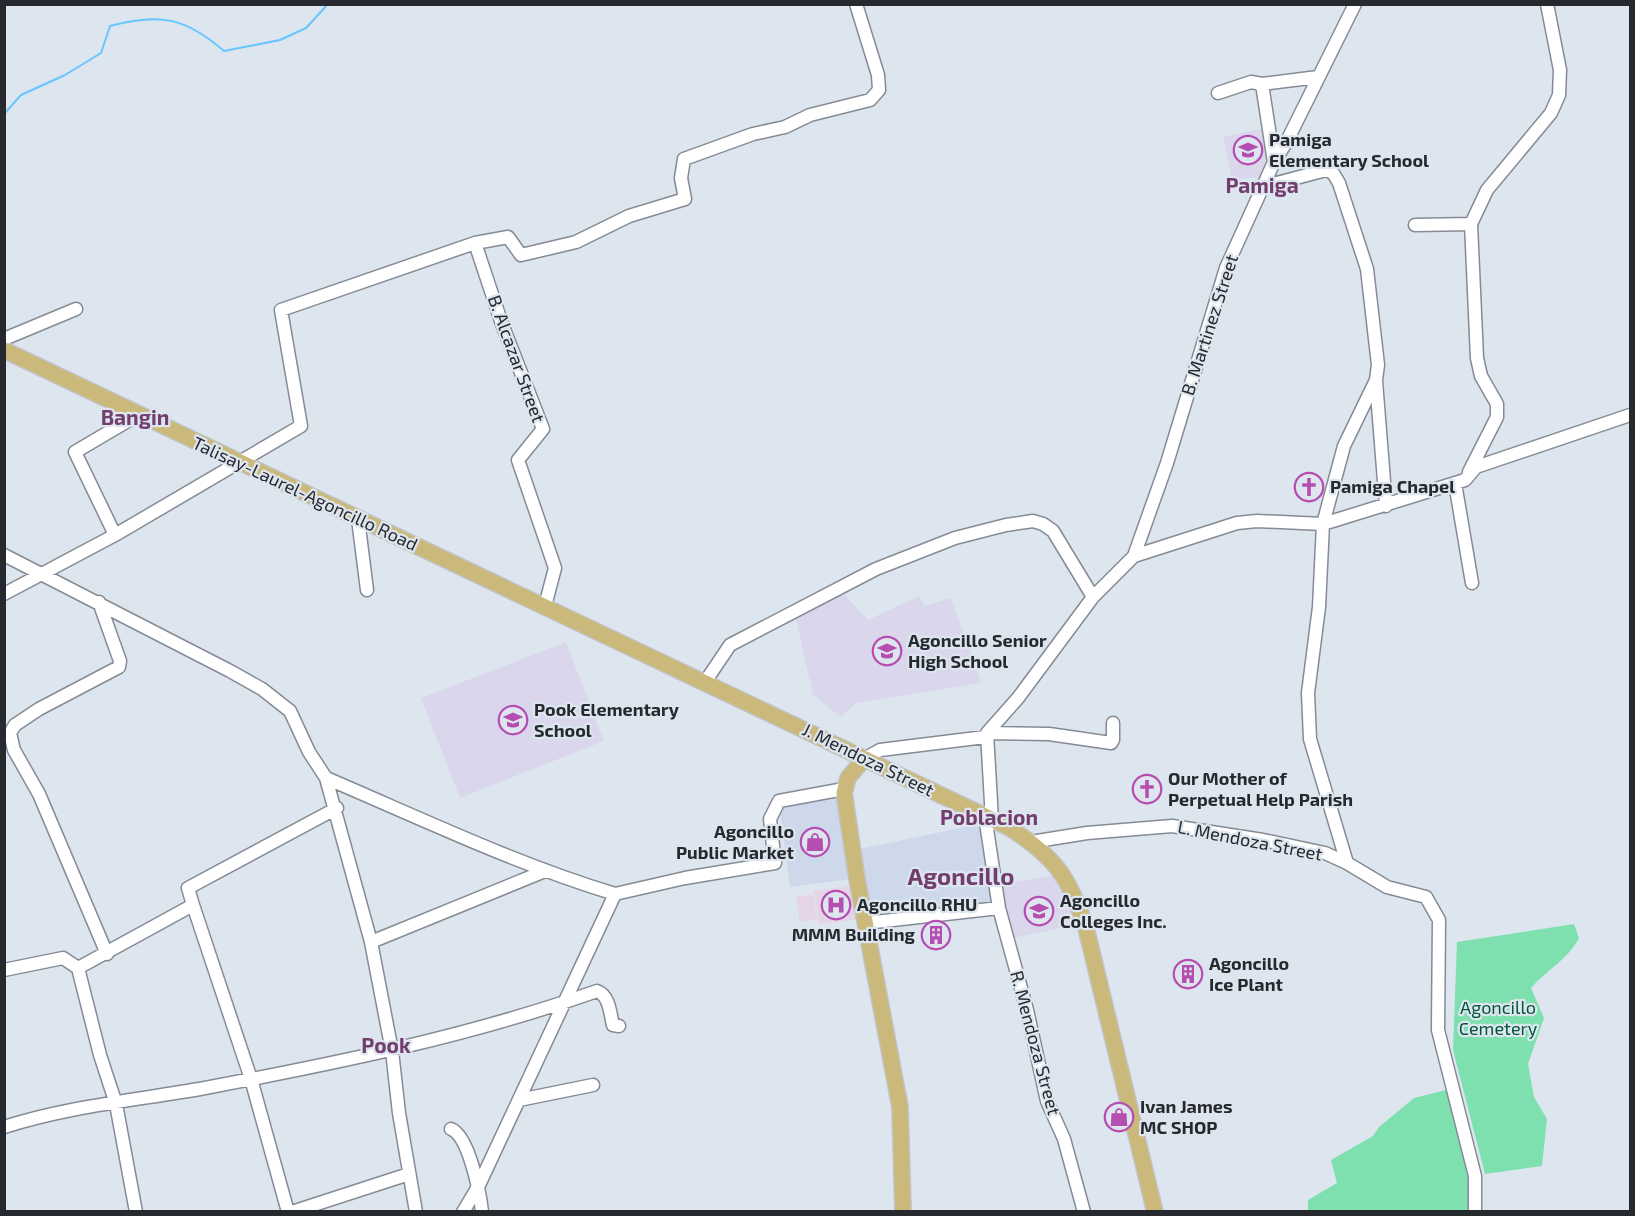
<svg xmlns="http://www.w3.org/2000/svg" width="1635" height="1216" font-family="'Exo 2',sans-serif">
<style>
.built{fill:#cdd9ea}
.education{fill:#dad7ed}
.medical{fill:#e5d4e5}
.green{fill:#7ee0af}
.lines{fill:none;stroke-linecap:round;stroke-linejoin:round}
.stream{stroke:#66c6fd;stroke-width:2}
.minor-casing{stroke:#858b95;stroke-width:15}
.major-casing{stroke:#c2c3c4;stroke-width:18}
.minor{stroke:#fff;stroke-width:12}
.major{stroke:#cab97a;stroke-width:15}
.labels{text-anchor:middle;stroke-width:4.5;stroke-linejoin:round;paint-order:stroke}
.poi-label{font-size:18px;font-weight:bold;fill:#26292d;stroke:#dde5ef;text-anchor:start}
.street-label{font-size:18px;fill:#26292d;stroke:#dde5ef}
.park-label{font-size:18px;fill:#005637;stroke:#dde5ef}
.quarter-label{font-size:21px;font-weight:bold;fill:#723e6e;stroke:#dde5ef}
.district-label{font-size:24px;font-weight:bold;fill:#723e6e;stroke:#dde5ef}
</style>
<rect width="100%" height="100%" fill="#dde5ef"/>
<!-- built -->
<path class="built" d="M839,793L852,879L790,887L779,804Z
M980,824L994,908L872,917L859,849Z"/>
<!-- education -->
<path class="education" d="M1265,128L1272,163L1261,177L1232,180L1223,137Z
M843,593L868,620L919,596L925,606L951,598L981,683L856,703L841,717L813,695L796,619Z
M566,642L604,741L460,798L421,698Z
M1055,875L1077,924L1011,939L1000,885Z"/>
<!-- medical -->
<path class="medical" d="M852,886L860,919L819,924L814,891Z
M813,894L817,919L800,922L796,897Z"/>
<!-- green -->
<path class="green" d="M1574,924L1579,938C1568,959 1547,970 1531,988L1544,1018L1528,1064L1534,1097L1547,1119L1542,1166L1485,1174L1453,1050L1457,942Z
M1446,1090C1461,1129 1470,1169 1470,1211L1308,1212V1200L1337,1183L1331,1160L1373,1136L1379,1127L1414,1098Z"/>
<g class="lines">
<!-- stream -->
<path class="stream" d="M4,114L21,95L65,75L101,53L110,26C159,13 185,17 224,51L280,40L306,28L328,4"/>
<!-- minor casing -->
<g class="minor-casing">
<path id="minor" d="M1218,93L1251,82L1262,84
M1274,162L1262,84L1318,77
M1262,187L1326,170L1333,173L1339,183L1367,269L1378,365L1376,380L1344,446L1323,524L1319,607L1308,693L1310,739L1347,863
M1415,225L1471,224
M475,243L502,324L543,429L518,460L555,568L545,606
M4,339L76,309
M1376,381L1386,506
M1469,472L1497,417V404L1481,376L1477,358L1471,224L1487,190L1551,113L1559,95L1560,70L1547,4
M1455,483L1472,583
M358,519L367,590
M115,535L301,426L281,310L475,243L508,237L521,255L576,242L629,216L685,199L681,178L684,159L753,134L785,127L810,115L870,100L879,90L878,75L856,4
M4,555L230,671L262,689L290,711L309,752L326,778L371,942L392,1051L399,1113L416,1212
M1134,556L1237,523L1257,521L1323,524L1465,480L1476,467L1630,415
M4,594L115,535L75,452L136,416
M99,602L120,661L119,667L39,709L15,725L10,733L14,750L39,794L107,954
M705,682L730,645L876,569L955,538L1006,525L1033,521L1043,524L1053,531L1093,597
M987,733L1049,734L1111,743L1113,740V723
M864,759L880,750L985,737
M326,778C422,819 516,864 615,894
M985,816L999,908L1027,1010L1047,1101L1064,1139L1084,1212
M992,820L987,733L1018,698L1093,597L1134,556L1167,463L1226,268L1274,162L1287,141L1355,4
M1031,842L1087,833L1172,826L1263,840L1325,853L1347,863L1387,887L1426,897L1439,920L1438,1030L1475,1176V1212
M193,905L251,1079L288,1212
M866,923L999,908
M371,942L545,871
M78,968L100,1055L116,1104L136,1212
M4,970L63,958L78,968L193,905L188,888L337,808
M519,1100L593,1085
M4,1127C69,1106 138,1100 205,1088C337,1063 470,1036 597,991C610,996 610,1014 613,1025L619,1026
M451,1129C469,1136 480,1193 482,1212
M292,1212L409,1174
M463,1212L479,1185L615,894L685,878L775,863L770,819L779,801L844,789"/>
</g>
<!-- major casing -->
<g class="major-casing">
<path id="major" d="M4,350C338,512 674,667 1008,827C1054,856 1069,876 1086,928L1155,1212
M864,759L848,778L844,793L857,879L900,1107L903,1212"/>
</g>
<!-- minor -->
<use href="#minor" class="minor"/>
<!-- major -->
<use href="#major" class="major"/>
</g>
<!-- icons -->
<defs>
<g id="school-ring" transform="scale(1.5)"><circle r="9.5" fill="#dde5ef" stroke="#b64db0" stroke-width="1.5"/><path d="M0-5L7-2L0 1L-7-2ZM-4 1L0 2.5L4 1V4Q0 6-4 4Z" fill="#b64db0"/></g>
<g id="church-ring" transform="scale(1.5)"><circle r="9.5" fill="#dde5ef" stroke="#b64db0" stroke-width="1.5"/><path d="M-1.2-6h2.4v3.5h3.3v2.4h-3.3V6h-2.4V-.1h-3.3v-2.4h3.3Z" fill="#b64db0"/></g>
<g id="shop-ring" transform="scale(1.5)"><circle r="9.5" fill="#dde5ef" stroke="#b64db0" stroke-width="1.5"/><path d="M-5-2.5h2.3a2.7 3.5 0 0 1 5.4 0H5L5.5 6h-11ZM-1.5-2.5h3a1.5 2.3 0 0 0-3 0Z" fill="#b64db0"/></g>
<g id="hospital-ring" transform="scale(1.5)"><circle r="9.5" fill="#dde5ef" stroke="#b64db0" stroke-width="1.5"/><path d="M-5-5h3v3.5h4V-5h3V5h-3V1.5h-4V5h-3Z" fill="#b64db0"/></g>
<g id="university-ring" transform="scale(1.5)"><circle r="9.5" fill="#dde5ef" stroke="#b64db0" stroke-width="1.5"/><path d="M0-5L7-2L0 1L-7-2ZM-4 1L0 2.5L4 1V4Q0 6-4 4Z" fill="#b64db0"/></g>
<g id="building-ring" transform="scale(1.5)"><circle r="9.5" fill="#dde5ef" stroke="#b64db0" stroke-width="1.5"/><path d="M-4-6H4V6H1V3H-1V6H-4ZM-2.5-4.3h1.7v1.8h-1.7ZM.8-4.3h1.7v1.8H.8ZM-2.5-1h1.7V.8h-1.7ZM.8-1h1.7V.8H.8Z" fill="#b64db0"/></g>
</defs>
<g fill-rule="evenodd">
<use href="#school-ring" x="1248" y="150"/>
<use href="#church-ring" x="1309" y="487"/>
<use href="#school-ring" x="887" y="651"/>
<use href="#school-ring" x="513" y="720"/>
<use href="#church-ring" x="1147" y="789"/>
<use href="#shop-ring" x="815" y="842"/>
<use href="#hospital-ring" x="836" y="905"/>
<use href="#university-ring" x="1039" y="911"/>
<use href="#building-ring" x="936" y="935"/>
<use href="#building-ring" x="1188" y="974"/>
<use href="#shop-ring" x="1119" y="1117"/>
</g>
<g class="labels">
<!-- poi labels -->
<g class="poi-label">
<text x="1269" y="146">Pamiga<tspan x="1269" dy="21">Elementary School</tspan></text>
<text x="1330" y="493">Pamiga Chapel</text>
<text x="908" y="647">Agoncillo Senior<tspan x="908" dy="21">High School</tspan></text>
<text x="534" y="716">Pook Elementary<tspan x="534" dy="21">School</tspan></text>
<text x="1168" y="785">Our Mother of<tspan x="1168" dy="21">Perpetual Help Parish</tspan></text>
<text x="794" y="838" text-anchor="end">Agoncillo<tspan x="794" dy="21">Public Market</tspan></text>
<text x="1060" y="907">Agoncillo<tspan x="1060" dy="21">Colleges Inc.</tspan></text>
<text x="857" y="911">Agoncillo RHU</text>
<text x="915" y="941" text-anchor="end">MMM Building</text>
<text x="1209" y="970">Agoncillo<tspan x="1209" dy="21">Ice Plant</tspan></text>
<text x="1140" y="1113">Ivan James<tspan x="1140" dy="21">MC SHOP</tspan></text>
</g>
<!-- street labels -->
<g class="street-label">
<text transform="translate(1210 325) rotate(-72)" y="6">B. Martinez Street</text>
<text transform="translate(516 359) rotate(70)" y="6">B. Alcazar Street</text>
<text transform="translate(305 494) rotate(25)" y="6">Talisay-Laurel-Agoncillo Road</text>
<text transform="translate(868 760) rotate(26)" y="6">J. Mendoza Street</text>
<text transform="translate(1250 841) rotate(11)" y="6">L. Mendoza Street</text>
<text transform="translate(1035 1043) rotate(75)" y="6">R. Mendoza Street</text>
</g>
<!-- park labels -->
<g class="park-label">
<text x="1498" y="1014">Agoncillo<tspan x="1498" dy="21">Cemetery</tspan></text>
</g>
<!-- quarter labels -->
<g class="quarter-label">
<text x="1262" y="193">Pamiga</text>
<text x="135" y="425">Bangin</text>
<text x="989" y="825">Poblacion</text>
<text x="386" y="1053">Pook</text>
</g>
<!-- district labels -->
<g class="district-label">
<text x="961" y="885">Agoncillo</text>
</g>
</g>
<!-- border -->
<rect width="1635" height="1216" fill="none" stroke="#26292d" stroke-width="12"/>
</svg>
